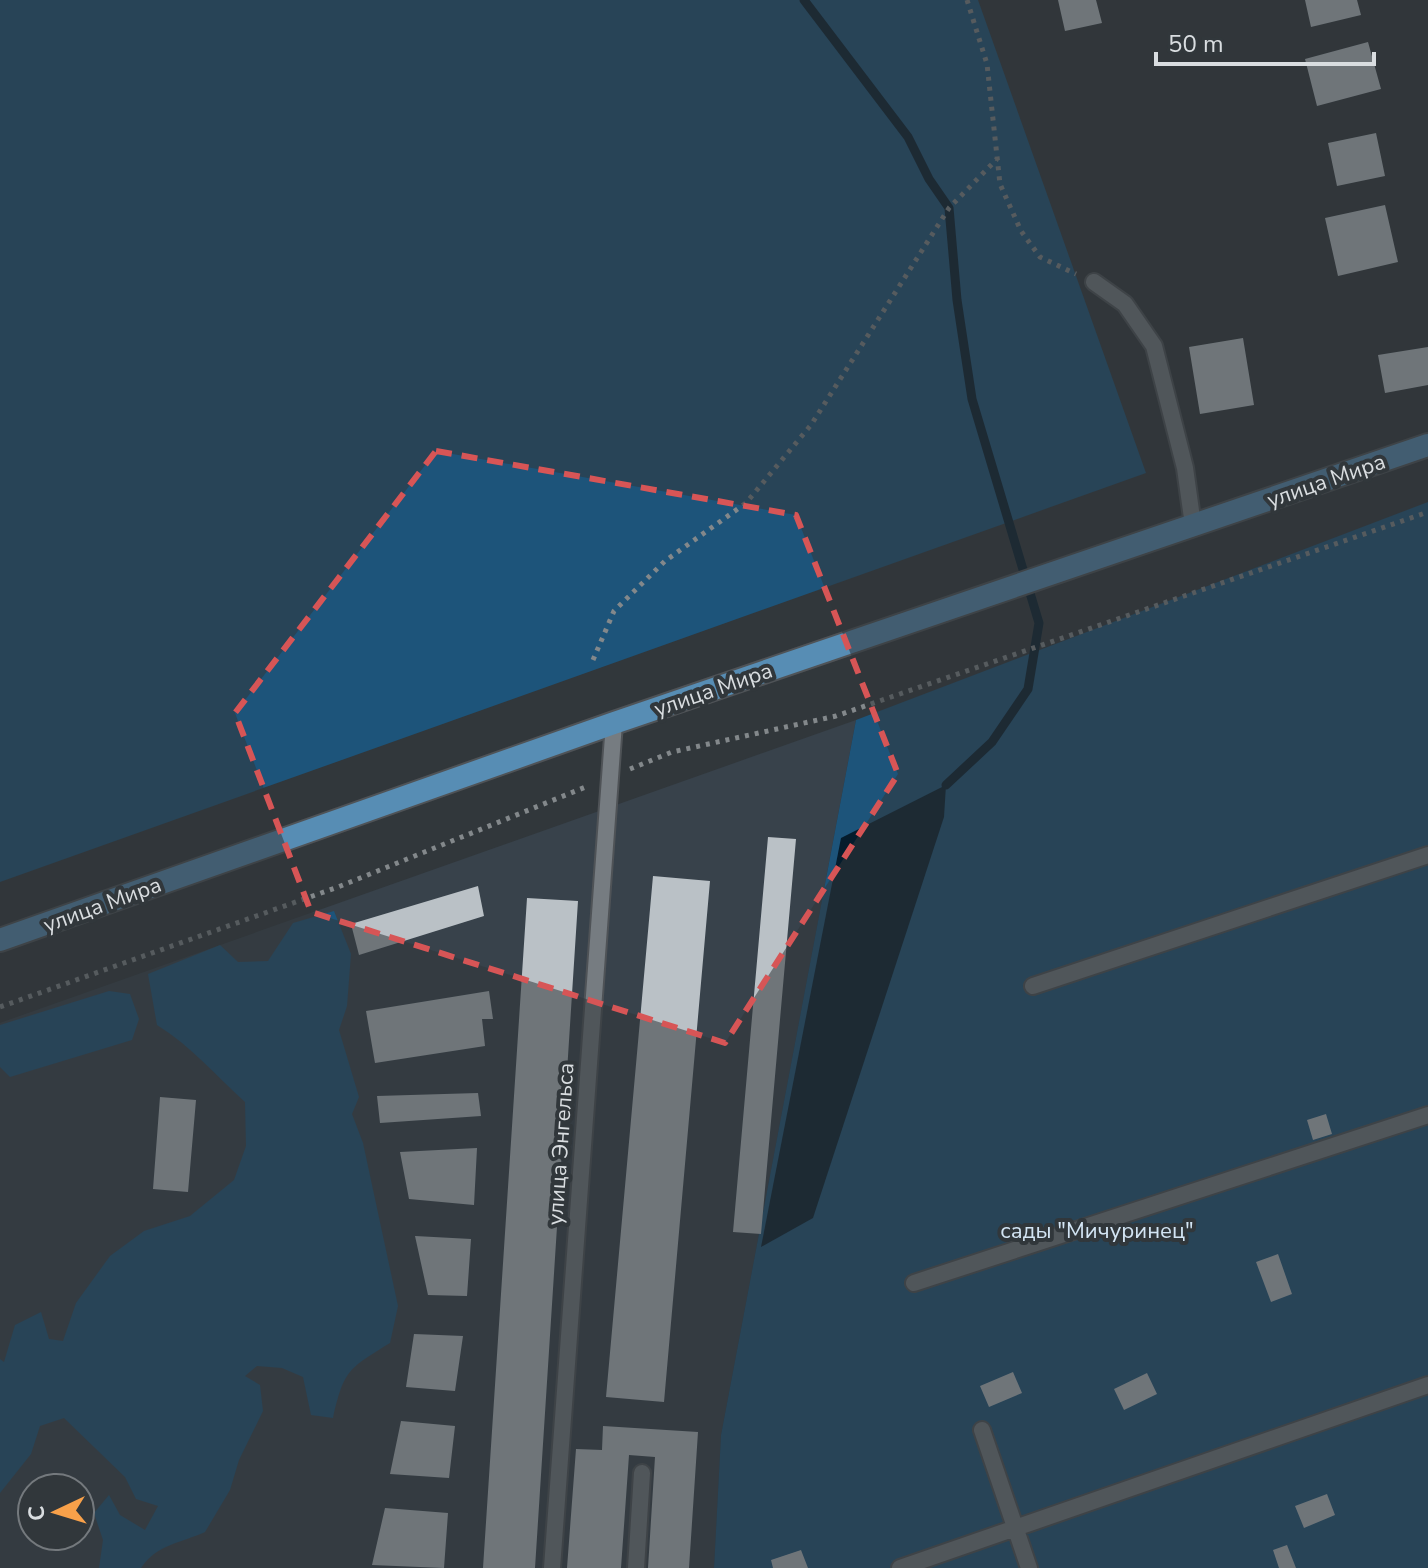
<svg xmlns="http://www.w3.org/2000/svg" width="1428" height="1568" font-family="'Nunito Sans',sans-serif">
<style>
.built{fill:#38424b;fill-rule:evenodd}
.green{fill:#1d547a}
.water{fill:#051c2c}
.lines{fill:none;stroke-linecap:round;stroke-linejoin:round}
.stream{stroke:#051c2c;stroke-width:9}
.building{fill:#bac1c6}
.service-casing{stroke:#4f5357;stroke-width:20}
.primary-casing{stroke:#4f5357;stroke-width:26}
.path{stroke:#83888b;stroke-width:5;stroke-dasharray:4 6;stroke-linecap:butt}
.service{stroke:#767c81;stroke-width:16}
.primary{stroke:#578db4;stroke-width:22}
.marked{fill:none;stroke:#d75556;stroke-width:6;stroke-dasharray:16 10;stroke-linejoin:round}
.labels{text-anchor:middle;stroke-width:8;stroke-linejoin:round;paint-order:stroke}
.street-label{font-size:22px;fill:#d9dde0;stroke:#31373b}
.park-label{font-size:22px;fill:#d3e5f4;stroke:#31373b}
</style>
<rect width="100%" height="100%" fill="#31373b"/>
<!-- built -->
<path class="built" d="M856,720L721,1435L714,1568H0V1023ZM32,1488H80V1536H32Z"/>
<!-- green -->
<path class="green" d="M0,0H978L1146,473L0,882Z
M1428,502V1568H714L721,1435L856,720Z
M334,911L351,954L347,1006L339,1030L359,1097L352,1114L363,1143L398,1306L390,1343C348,1369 344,1370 333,1418L311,1415L303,1377L282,1368L257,1366L245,1376L260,1385L263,1411L239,1460L230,1490L205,1532C181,1543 157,1544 141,1568H99L103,1540L94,1513L109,1495L120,1515L145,1530L158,1506L136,1499L125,1477L64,1418L40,1426L31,1454L0,1493V1359L4,1362L15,1325L41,1312L49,1339L63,1341L76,1303L110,1256L144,1231L190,1216L234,1180L246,1146L245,1102C215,1075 191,1046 157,1025L148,974L220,945L238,962L268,961L293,923Z
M109,991L130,994L139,1019L132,1040L10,1077L0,1067V1025Z"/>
<!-- water -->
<path class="water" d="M946,785L944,817L813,1218L761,1247L841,838Z"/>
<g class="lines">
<!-- stream -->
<path class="stream" d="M804,0L908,137L929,179L949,208L957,300L972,399L1039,623L1028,689L992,742L946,785"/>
</g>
<!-- building -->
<path class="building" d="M1058,0H1096L1102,23L1065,31Z
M1305,0H1357L1361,15L1311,27Z
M1368,42L1381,89L1317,106L1305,59Z
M1376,133L1385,176L1337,186L1328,143Z
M1385,205L1398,262L1338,276L1325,218Z
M1243,338L1254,405L1200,414L1189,347Z
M1428,347V385L1385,393L1378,355Z
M768,837L796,839L761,1234L733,1232Z
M653,876L710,881L664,1402L606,1397Z
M478,886L484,916L359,955L351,924Z
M527,898L578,901L535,1568H483Z
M489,991L493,1019H482L485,1046L375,1063L366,1011Z
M478,1093L481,1116L380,1123L377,1096Z
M160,1097L196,1100L188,1192L153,1189Z
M1326,1114L1332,1134L1313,1140L1307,1120Z
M477,1148L474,1205L409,1199L400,1152Z
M415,1236L471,1239L467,1296L428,1295Z
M1278,1254L1292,1294L1271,1302L1256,1262Z
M414,1334L463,1336L455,1391L406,1387Z
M1013,1372L1022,1393L989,1407L980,1386Z
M1147,1373L1157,1394L1124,1410L1114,1389Z
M401,1421L455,1426L449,1478L390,1474Z
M603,1426L698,1432L689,1568H648L655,1457L629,1455L621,1568H567L576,1449L602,1450Z
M1327,1494L1335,1515L1304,1528L1295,1506Z
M385,1508L448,1513L444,1568L372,1565Z
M1287,1545L1296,1568H1279L1273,1550Z
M801,1550L808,1568H773L771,1560Z"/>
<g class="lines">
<!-- service casing -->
<g class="service-casing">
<path id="service" d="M1094,282L1125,304L1154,346L1185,468L1193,525
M1033,986L1428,855
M914,1283L1428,1115
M982,1430L1029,1568
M552,1568L614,723
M636,1568L642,1473
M900,1568L1428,1385"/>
</g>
<!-- primary casing -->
<g class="primary-casing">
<path id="primary" d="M0,940L614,723L1428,445"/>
</g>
<!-- path -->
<path class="path" d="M967,0L987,64L1000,184L1021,231L1040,257L1076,274
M593,660L614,611L665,561L746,503L811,425L949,208L997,159
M630,769L672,752L836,716L1428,512
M0,1007L338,887L588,786"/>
<!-- service -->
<use href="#service" class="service"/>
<!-- primary -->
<use href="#primary" class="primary"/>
</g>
<!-- marked area -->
<path d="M0 0H1428V1568H0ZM436,451L796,515L898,774L725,1043L311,912L235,713Z" fill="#31373b" fill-opacity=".55" fill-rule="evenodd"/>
<path class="marked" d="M436,451L796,515L898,774L725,1043L311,912L235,713Z"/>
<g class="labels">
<!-- street labels -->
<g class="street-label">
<text transform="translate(1326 480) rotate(-19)" y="8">улица Мира</text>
<text transform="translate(713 689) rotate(-19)" y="8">улица Мира</text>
<text transform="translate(102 904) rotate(-20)" y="8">улица Мира</text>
<text transform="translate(560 1144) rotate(-86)" y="8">улица Энгельса</text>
</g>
<!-- park labels -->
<g class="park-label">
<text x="1097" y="1238">сады "Мичуринец"</text>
</g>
</g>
<!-- north arrow -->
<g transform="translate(56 1512) rotate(266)"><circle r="38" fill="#31373b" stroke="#74797d" stroke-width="2"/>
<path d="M0-6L14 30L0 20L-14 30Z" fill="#f8a14a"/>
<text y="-12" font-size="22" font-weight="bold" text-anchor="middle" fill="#d9dde0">С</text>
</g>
<!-- scale -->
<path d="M1156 52v12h218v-12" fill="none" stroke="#d9dde0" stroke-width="4"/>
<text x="1168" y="52" font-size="24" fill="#d9dde0" stroke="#31373b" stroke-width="6" paint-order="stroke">50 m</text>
</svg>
